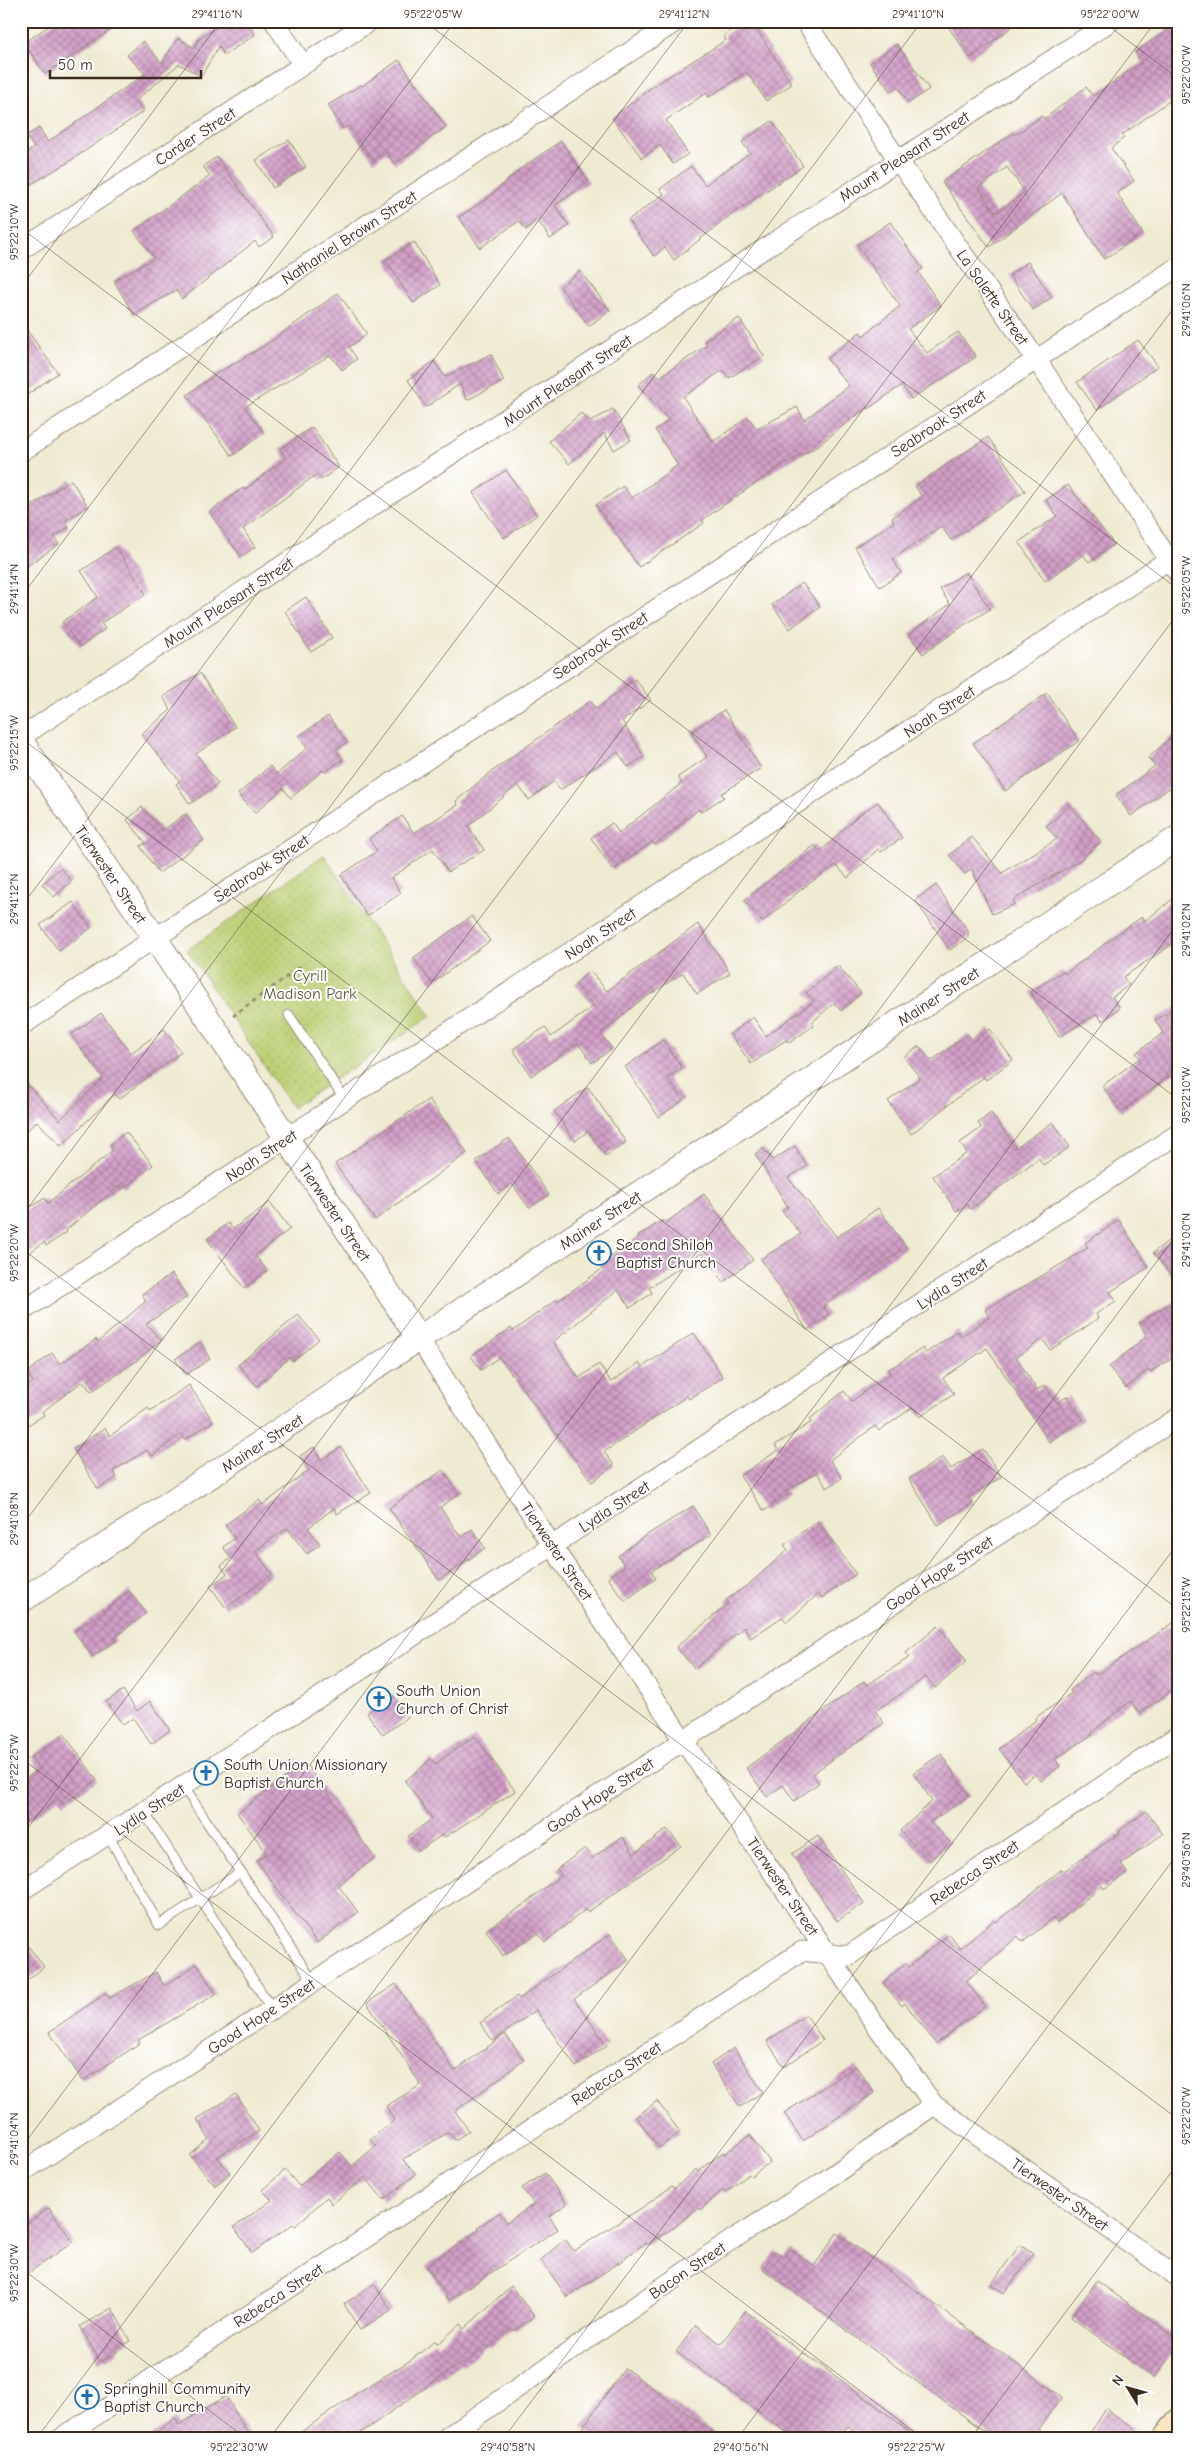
<svg xmlns="http://www.w3.org/2000/svg" width="1200" height="2460" font-family="'Comic Neue',sans-serif">
<style>
.park{fill:url(#park-dots);stroke:#7b7c48}
.building{fill:url(#building-cross-hatch);fill-rule:evenodd}
.lines{fill:none;stroke-linecap:round;stroke-linejoin:round}
.service-casing{stroke:#958a78;stroke-width:11}
.minor-casing{stroke:#958a78;stroke-width:21}
.tertiary-casing{stroke:#958a78;stroke-width:26}
.secondary-casing{stroke:#958a78;stroke-width:29}
.path{stroke:#958a78;stroke-width:3;stroke-dasharray:4 4;stroke-linecap:butt}
.service{stroke:#fff;stroke-width:9}
.minor{stroke:#fff;stroke-width:19}
.tertiary{stroke:#fff;stroke-width:24}
.secondary{stroke:#f9e7c3;stroke-width:26}
.ticks{fill:none;stroke:#3b2a1e;stroke-width:1;stroke-opacity:0.45}
.labels{text-anchor:middle;stroke-width:4;stroke-linejoin:round;paint-order:stroke}
.street-label{font-size:16px;fill:#3b2a1e;stroke:#fff}
.park-label{font-size:16px;fill:#615c38;stroke:#fff}
.poi-label{font-size:16px;fill:#3b2a1e;stroke:#fff;text-anchor:start}
.neatline{fill:none;stroke:#3b2a1e;stroke-width:2}
.ticks-label{font-size:12px;text-anchor:middle;fill:#3b2a1e}
</style>
<defs>
<pattern id="park-dots" width="8" height="8" patternUnits="userSpaceOnUse" patternTransform="scale(1.25)"><rect width="8" height="8" fill="#bbcf73"/><path d="M2 2h.1M6 6h.1" fill="none" stroke="#a2b263" stroke-width="1.8" stroke-linecap="round"/></pattern>
<pattern id="building-cross-hatch" width="8" height="8" patternUnits="userSpaceOnUse" patternTransform="scale(1.25)"><rect width="8" height="8" fill="#d29fc8"/><path d="M0 0l8 8M0 8l8-8" fill="none" stroke="#ac82a2"/></pattern>
</defs>
<rect width="100%" height="100%" fill="#fff"/>
<filter id="ink" filterUnits="userSpaceOnUse"><feTurbulence type="fractalNoise" baseFrequency=".02" numOctaves="2"/><feDisplacementMap in="SourceGraphic" scale="10" xChannelSelector="R" yChannelSelector="G"/><feConvolveMatrix kernelMatrix="1 2 1 2 8 2 1 2 1" color-interpolation-filters="sRGB"/></filter>
<filter id="wash" filterUnits="userSpaceOnUse"><feTurbulence type="fractalNoise" baseFrequency=".0096" numOctaves="4" result="noise"/><feDisplacementMap in="SourceGraphic" scale="20" xChannelSelector="R" yChannelSelector="G"/><feGaussianBlur stdDeviation="1.12" result="paint"/><feColorMatrix in="noise" values="0 0 0 0 0 0 0 0 0 0 0 0 0 0 0 0 0 1.4 0 .05"/><feComposite in="paint" operator="in"/></filter>
<g filter="url(#wash)">
<rect width="100%" height="100%" fill="#efead2"/>
<!-- park -->
<path class="park" d="M324,855L431,1016L292,1108L187,950Z"/>
<g id="blocks">
<!-- building -->
<path class="building" d="M56,21H124L45,74L24,43Z
M226,21H247L255,35L224,55L219,46L201,76L179,64L136,100L144,111L67,163L21,190V156L34,148L26,136L39,128L48,142L145,74L127,55L143,41L162,63L178,38L194,48L199,39Z
M744,21H751L792,84L766,101L747,72L709,97L706,93L666,120L688,154L673,164L660,145L642,158L612,118L652,87L726,40L724,36Z
M944,21H1020L970,58Z
M1179,22V115L1169,101L1122,135L1124,138L1111,148L1134,181L1117,193L1143,234L1104,259L1062,193L989,247L942,182L1013,133L1015,135L1042,116L1044,119L1086,87L1093,96L1142,62L1135,52ZM1007,167L1025,192L996,213L978,188Z
M897,44L929,89L909,103L898,87L891,92L870,63Z
M399,60L446,127L395,164L386,152L374,161L348,126L343,129L328,105L361,85L362,86Z
M772,121L803,166L732,214L674,260L665,247L654,256L628,220L664,194L660,189L691,166L705,185L750,153L742,142Z
M289,140L306,167L273,188L256,160Z
M561,141L589,182L555,205L569,226L550,239L537,219L526,230L519,221L480,248L459,217L489,197L520,169Z
M217,157L274,237L259,247L255,241L182,299L176,290L134,315L114,281L154,258L134,231L210,176L203,166Z
M890,222L923,269L918,272L941,306L908,329L927,353L958,332L976,357L911,399L902,385L868,409L867,407L816,447L782,465L702,520L704,523L639,567L596,505L623,486L632,498L678,465L655,430L669,420L638,385L654,371L660,377L707,345L704,341L739,318L764,356L729,378L723,370L683,397L713,442L748,417L757,429L797,407L804,420L849,386L827,359L860,332L863,336L900,306L857,245Z
M414,242L440,285L413,303L386,260Z
M1028,262L1052,297L1033,310L1009,275Z
M580,271L610,310L589,326L560,287Z
M338,293L367,334L349,347L357,359L342,370L330,355L245,407L264,433L232,456L187,395L216,374L264,346Z
M21,322L58,373L21,399Z
M1138,340L1158,366L1097,410L1077,382Z
M491,354L504,381L467,400L460,384L426,407L408,380L434,361L445,377Z
M613,409L631,440L614,450L604,433L569,464L549,441L581,413L590,422Z
M312,427L339,467L321,480L317,474L243,529L255,547L241,557L209,512L243,488L244,490L286,458L280,449Z
M988,437L1025,491L951,540L941,526L893,559L901,573L880,587L855,547L894,522L892,518L922,497L915,486Z
M506,470L537,515L504,538L473,493Z
M71,480L88,506L65,521L69,527L54,537L59,544L21,570V513Z
M1068,485L1114,544L1089,562L1083,555L1045,581L1019,542L1057,516L1046,500Z
M116,547L146,594L101,623L105,629L80,647L62,622L98,597L81,571Z
M966,572L990,609L964,625L923,654L909,634L950,604L940,589Z
M802,583L820,606L790,629L772,605Z
M306,597L332,638L311,652L285,611Z
M200,673L235,727L196,754L218,784L190,804L176,784L180,781L141,734L171,710L163,697Z
M635,679L651,700L622,721L644,757L628,767L618,752L560,790L554,781L529,800L518,785L468,826L484,850L448,872L433,849L391,878L401,893L367,916L341,875L377,851L369,839L402,816L414,833L458,805L456,801L490,773L590,701L596,709Z
M1047,693L1079,741L1005,791L973,743Z
M724,710L761,768L721,794L724,797L701,812L699,809L655,845L652,842L613,870L591,838L612,823L619,833L682,783L678,777L707,757L691,732Z
M328,716L347,742L336,750L343,759L325,772L323,770L291,798L283,788L255,813L238,794L270,766L277,774L307,748L299,736Z
M1179,730V781L1131,816L1116,795L1155,766L1148,758Z
M878,802L902,838L881,852L878,849L848,878L836,865L803,888L762,922L744,900L815,845L820,852L857,816Z
M1070,806L1101,841L1080,860L1013,900L1015,904L992,914L972,869L965,874L949,855L972,837L1002,873L1057,839L1046,826Z
M142,807L162,831L185,814L204,840L159,873L140,846L146,843L127,820Z
M60,868L72,881L54,897L42,884Z
M936,885L968,931V937L950,950L915,900Z
M1179,894V940L1123,977L1129,985L1112,997L1120,1008L1102,1021L1097,1014L1059,1037L1030,992L1063,971L1065,974L1123,930L1142,917L1145,921Z
M73,902L91,928L59,951L40,925Z
M472,916L490,941L432,983L413,958Z
M698,924L730,973L697,994L683,973L637,1003L601,1034L612,1049L592,1063L578,1043L531,1076L513,1049L545,1027L551,1037L594,1006L575,984L590,971L607,991Z
M838,966L861,993L841,1011L834,1003L811,1023L813,1026L789,1043L786,1040L751,1064L730,1034L753,1017L766,1036L814,1001L806,993Z
M1179,1006V1069L1121,1112L1102,1086L1140,1058L1136,1053L1163,1033L1155,1020Z
M101,1013L131,1053L164,1029L181,1052L119,1099L115,1094L61,1146L37,1121L21,1136V1078L60,1120L103,1078L71,1035Z
M990,1029L1013,1060L986,1080L984,1077L911,1134L888,1101L920,1078L904,1057L919,1046L931,1061L968,1034L973,1042Z
M663,1040L682,1068L668,1078L683,1100L659,1117L625,1067Z
M588,1087L626,1142L606,1156L588,1131L575,1141L554,1111Z
M429,1099L467,1153L375,1220L335,1164Z
M991,1113L1016,1148L1053,1122L1070,1147L1043,1165L1039,1158L970,1209L967,1204L956,1211L933,1176L967,1153L960,1143L981,1128L978,1123Z
M126,1132L153,1165L123,1189L120,1185L66,1230L67,1232L46,1246L44,1242L21,1259V1213L45,1198L48,1203L113,1150L110,1145Z
M509,1138L549,1195L529,1208L512,1184L498,1194L476,1161Z
M795,1146L807,1166L788,1178L837,1237L878,1208L906,1247L823,1306L829,1315L807,1330L761,1259L801,1234L782,1211L788,1207L755,1154L763,1148L773,1160Z
M704,1194L753,1260L723,1282L702,1253L649,1288L652,1293L630,1308L618,1290L553,1342L579,1378L599,1364L611,1382L639,1363L642,1367L694,1333L723,1377L689,1399L687,1396L604,1452L614,1465L592,1482L499,1357L481,1370L471,1356L511,1328L513,1331L557,1299L558,1301L603,1268L600,1264L639,1237L638,1236L664,1220L666,1223Z
M270,1202L290,1229L255,1255L267,1271L244,1288L207,1239L228,1223L233,1229Z
M1119,1220L1149,1267L1110,1292L1116,1301L1096,1314L1098,1318L1080,1331L1050,1350L1043,1339L1016,1357L1037,1390L1045,1385L1057,1403L1068,1396L1083,1419L1049,1442L987,1348L943,1378L954,1394L920,1417L913,1407L879,1431L875,1426L830,1460L842,1478L827,1488L817,1472L786,1491L788,1494L764,1511L740,1476L778,1450L775,1445L812,1422L810,1419L844,1391L852,1401L890,1373L888,1370L923,1348L926,1353L958,1331L962,1336L989,1317L985,1310L1088,1248L1085,1243Z
M1179,1232V1285L1153,1253Z
M172,1274L187,1297L146,1324L161,1340L135,1362L91,1392L83,1381L42,1412L44,1415L28,1425L21,1415V1390L33,1382L27,1373L52,1353L60,1364L96,1339L98,1342L146,1301L142,1294Z
M1172,1302L1179,1313V1354L1150,1372L1148,1370L1126,1388L1109,1367L1147,1336L1139,1323Z
M298,1315L319,1339L293,1361L290,1357L257,1386L238,1365Z
M200,1342L210,1359L186,1375L175,1359Z
M189,1385L213,1421L185,1440L181,1434L152,1456L147,1450L113,1471L117,1477L98,1489L73,1449L105,1428L110,1436L148,1408L150,1411Z
M314,1447L321,1460L341,1447L371,1493L337,1514L334,1508L308,1528L320,1544L307,1554L287,1528L255,1551L272,1574L226,1608L210,1586L227,1574L221,1566L231,1558L223,1547L235,1538L225,1525L259,1500L263,1505L309,1470L300,1456Z
M983,1449L1001,1477L969,1497L973,1503L938,1525L909,1479L943,1457L951,1469Z
M443,1470L459,1494L440,1507L461,1537L472,1529L485,1548L439,1580L389,1508Z
M693,1506L711,1535L651,1571L656,1578L625,1601L608,1578L625,1566L618,1556L642,1538Z
M818,1521L856,1574L822,1598L818,1594L787,1622L782,1617L751,1638L744,1627L695,1669L676,1647L728,1604L726,1600L749,1584L788,1550L784,1545Z
M129,1591L146,1613L114,1638L116,1641L92,1657L74,1631L105,1610Z
M1179,1619V1686L1139,1713L1131,1701L1092,1732L1093,1734L1055,1759L1060,1766L1041,1781L1035,1774L1024,1782L999,1749L1036,1720L1035,1718L1072,1693L1070,1690L1094,1672L1096,1675Z
M938,1626L967,1661L935,1688L926,1677L875,1711L884,1723L812,1774L819,1783L794,1801L783,1785L767,1797L746,1768L864,1681L867,1685L910,1657L906,1653Z
M123,1690L137,1711L150,1701L170,1730L151,1744L133,1718L123,1725L106,1702Z
M392,1694L408,1717L383,1735L367,1713Z
M64,1734L97,1780L63,1804L59,1798L21,1826V1782L39,1769L31,1757Z
M475,1736L515,1791L445,1837L443,1834L419,1851L408,1836L432,1819L405,1781L431,1759L435,1764Z
M941,1754L969,1796L930,1822L950,1842L930,1861L900,1831L932,1801L913,1773Z
M305,1763L375,1858L338,1885L358,1912L317,1943L257,1861L267,1853L237,1813Z
M1146,1811L1163,1834L1121,1864L1127,1873L1104,1889L1102,1886L1057,1923L1053,1918L1023,1942L1018,1936L966,1981L985,2006L936,2044L905,2003L902,2006L883,1983L906,1963L909,1967L949,1934L960,1949L994,1920L996,1922L1062,1869L1064,1871L1120,1833L1119,1831Z
M667,1829L681,1846L588,1912L586,1909L545,1942L538,1933L503,1956L486,1930L522,1906L561,1875L557,1869L585,1848L592,1858L623,1837L634,1854Z
M818,1836L864,1903L837,1921L792,1854Z
M610,1934L629,1960L574,1999L607,2045L576,2067L536,2010L493,2041L480,2023L517,1996L519,1999Z
M21,1937L44,1967L21,1985Z
M197,1964L216,1994L138,2040L140,2043L83,2081L49,2032L106,1993L110,1998L156,1972L164,1986Z
M396,1984L455,2071L505,2034L524,2060L455,2111L469,2131L455,2140L449,2132L403,2159L416,2174L384,2200L365,2177L332,2204L327,2197L295,2226L293,2224L252,2253L234,2227L272,2200L262,2190L285,2170L299,2186L340,2152L352,2166L376,2146L370,2140L394,2120L386,2106L421,2085L367,2003Z
M806,2015L823,2040L784,2067L767,2041Z
M734,2048L763,2092L740,2107L711,2064Z
M856,2066L874,2093L803,2141L784,2113Z
M236,2094L259,2131L217,2157L230,2173L215,2186L190,2155L209,2139L197,2119Z
M657,2101L680,2132L659,2148L636,2117Z
M750,2135L770,2162L751,2176L749,2174L725,2193L723,2190L700,2210L698,2208L673,2228L646,2245L645,2243L620,2262L567,2297L541,2260L565,2239L574,2251L646,2205L672,2186L674,2189L696,2169L698,2172L723,2152L724,2154Z
M545,2173L567,2204L549,2216L558,2229L449,2300L426,2266L461,2243L479,2229L478,2227L500,2212L507,2223L534,2204L522,2188Z
M49,2208L73,2242L21,2278V2228Z
M837,2233L1062,2397L1038,2429L1051,2439H995L763,2269L775,2251L784,2257L790,2249L814,2266Z
M1020,2245L1033,2254L1004,2293L991,2284Z
M1097,2281L1179,2340V2344L1154,2378L1071,2317Z
M374,2284L391,2310L360,2330L344,2304Z
M511,2286L534,2316L515,2331L512,2328L490,2348L487,2345L463,2365L461,2363L352,2439H291L357,2393L411,2360L435,2341L438,2344L460,2324L464,2329Z
M112,2308L130,2341L116,2349L118,2352L100,2362L80,2326Z
M745,2311L873,2403L919,2439H865L848,2426L838,2439H796L676,2352L696,2325L721,2344Z
M625,2368L665,2397L722,2439H597L582,2428Z
M226,2396L251,2439H148L175,2418L179,2425Z
M1106,2409L1134,2428L1126,2439H1086Z"/>
</g>
</g>
<g filter="url(#ink)">
<use href="#blocks" fill-opacity="0" stroke="#958a78" stroke-width="1"/>
<g class="lines">
<!-- service casing -->
<g class="service-casing">
<path id="service" d="M289,1015L345,1100
M183,1786L314,1983
M144,1812L272,2009
M108,1835L159,1925L241,1872"/>
</g>
<!-- minor casing -->
<g class="minor-casing">
<path id="minor" d="M274,21L303,65
M805,21L898,160L1036,359L1179,575
M21,250L370,21
M21,452L677,21
M21,737L1111,21
M21,1026L1179,266
M21,1312L1179,553
M419,1339L552,1546L873,2021L934,2105L1179,2278
M21,1891L552,1546L1179,1133
M21,2173L1179,1417
M60,2439L802,1951L848,1956L1179,1735
M444,2439L719,2248L820,2184L934,2105"/>
</g>
<!-- tertiary casing -->
<g class="tertiary-casing">
<path id="tertiary" d="M21,741L155,938L419,1339
M21,1601L1179,837"/>
</g>
<!-- secondary casing -->
<g class="secondary-casing">
<path id="secondary" d="M1166,2439L1179,2422"/>
</g>
<!-- path -->
<path class="path" d="M233,1016L303,965"/>
<!-- service -->
<use href="#service" class="service"/>
<!-- minor -->
<use href="#minor" class="minor"/>
<!-- tertiary -->
<use href="#tertiary" class="tertiary"/>
<!-- secondary -->
<use href="#secondary" class="secondary"/>
</g>
</g>
<!-- ticks -->
<path class="ticks" d="M424,21L1179,590M1102,21L1179,79M21,228L1179,1100M21,287L221,21M21,597L455,21M21,738L1179,1610M21,907L689,21M21,1217L922,21M21,1248L1179,2120M21,1527L1156,21M21,1758L924,2439M21,1837L1179,301M21,2148L1179,612M21,2268L247,2439M36,2439L1179,922M269,2439L1179,1232M503,2439L1179,1542M737,2439L1179,1852M970,2439L1179,2162"/>
<!-- icons -->
<defs>
<g id="church-ring" transform="scale(1.25)"><circle r="9.5" fill="#fff" stroke="#1f6fb2" stroke-width="1.5"/><path d="M-1.2-6h2.4v3.5h3.3v2.4h-3.3V6h-2.4V-.1h-3.3v-2.4h3.3Z" fill="#1f6fb2"/></g>
</defs>
<g fill-rule="evenodd">
<use href="#church-ring" x="599" y="1253"/>
<use href="#church-ring" x="379" y="1699"/>
<use href="#church-ring" x="206" y="1773"/>
<use href="#church-ring" x="87" y="2397"/>
</g>
<g class="labels">
<!-- street labels -->
<g class="street-label">
<text transform="translate(195 136) rotate(-33)" y="6">Corder Street</text>
<text transform="translate(904 156) rotate(-33)" y="6">Mount Pleasant Street</text>
<text transform="translate(349 237) rotate(-33)" y="6">Nathaniel Brown Street</text>
<text transform="translate(993 297) rotate(55)" y="6">La Salette Street</text>
<text transform="translate(567 380) rotate(-34)" y="6">Mount Pleasant Street</text>
<text transform="translate(938 423) rotate(-33)" y="6">Seabrook Street</text>
<text transform="translate(228 602) rotate(-33)" y="6">Mount Pleasant Street</text>
<text transform="translate(600 645) rotate(-33)" y="6">Seabrook Street</text>
<text transform="translate(939 711) rotate(-33)" y="6">Noah Street</text>
<text transform="translate(261 868) rotate(-33)" y="6">Seabrook Street</text>
<text transform="translate(111 874) rotate(56)" y="6">Tierwester Street</text>
<text transform="translate(600 933) rotate(-33)" y="6">Noah Street</text>
<text transform="translate(938 996) rotate(-33)" y="6">Mainer Street</text>
<text transform="translate(261 1155) rotate(-33)" y="6">Noah Street</text>
<text transform="translate(335 1212) rotate(56)" y="6">Tierwester Street</text>
<text transform="translate(600 1220) rotate(-33)" y="6">Mainer Street</text>
<text transform="translate(952 1283) rotate(-33)" y="6">Lydia Street</text>
<text transform="translate(262 1443) rotate(-33)" y="6">Mainer Street</text>
<text transform="translate(614 1506) rotate(-33)" y="6">Lydia Street</text>
<text transform="translate(557 1551) rotate(56)" y="6">Tierwester Street</text>
<text transform="translate(939 1573) rotate(-33)" y="6">Good Hope Street</text>
<text transform="translate(600 1795) rotate(-33)" y="6">Good Hope Street</text>
<text transform="translate(149 1809) rotate(-33)" y="6">Lydia Street</text>
<text transform="translate(974 1872) rotate(-34)" y="6">Rebecca Street</text>
<text transform="translate(783 1886) rotate(56)" y="6">Tierwester Street</text>
<text transform="translate(261 2016) rotate(-33)" y="6">Good Hope Street</text>
<text transform="translate(616 2073) rotate(-33)" y="6">Rebecca Street</text>
<text transform="translate(1060 2194) rotate(35)" y="6">Tierwester Street</text>
<text transform="translate(687 2270) rotate(-34)" y="6">Bacon Street</text>
<text transform="translate(278 2295) rotate(-33)" y="6">Rebecca Street</text>
</g>
<!-- park labels -->
<g class="park-label">
<text x="310" y="981">Cyrill<tspan x="310" dy="18">Madison Park</tspan></text>
</g>
<!-- poi labels -->
<g class="poi-label">
<text x="616" y="1250">Second Shiloh<tspan x="616" dy="18">Baptist Church</tspan></text>
<text x="396" y="1696">South Union<tspan x="396" dy="18">Church of Christ</tspan></text>
<text x="224" y="1770">South Union Missionary<tspan x="224" dy="18">Baptist Church</tspan></text>
<text x="104" y="2394">Springhill Community<tspan x="104" dy="18">Baptist Church</tspan></text>
</g>
</g>
<!-- margin -->
<rect width="1200" height="2460" fill="none" stroke="#fff" stroke-width="55"/>
<!-- north arrow -->
<g transform="translate(1128 2388) rotate(307)" stroke="#ffffff" stroke-width="4" paint-order="stroke">
<path d="M0-4L9 19L0 12L-9 19Z" fill="#3b2a1e"/>
<text y="-8" font-size="14" font-weight="bold" text-anchor="middle" fill="#3b2a1e">N</text>
</g>
<!-- scale -->
<path d="M50 70v8h151v-8" fill="none" stroke="#3b2a1e" stroke-width="2.5"/>
<text x="58" y="70" font-size="15" fill="#3b2a1e" stroke="#ffffff" stroke-width="4" paint-order="stroke">50 m</text>
<rect x="28" y="28" width="1144" height="2404" class="neatline"/>
<g class="ticks-label">
<text x="217" y="18">29°41'16"N</text>
<text x="433" y="18">95°22'05"W</text>
<text x="684" y="18">29°41'12"N</text>
<text x="918" y="18">29°41'10"N</text>
<text x="1110" y="18">95°22'00"W</text>
<text transform="translate(1186 75) rotate(-90)" y="4">95°22'00"W</text>
<text transform="translate(14 232) rotate(-90)" y="4">95°22'10"W</text>
<text transform="translate(1186 310) rotate(-90)" y="4">29°41'06"N</text>
<text transform="translate(1186 585) rotate(-90)" y="4">95°22'05"W</text>
<text transform="translate(14 589) rotate(-90)" y="4">29°41'14"N</text>
<text transform="translate(14 743) rotate(-90)" y="4">95°22'15"W</text>
<text transform="translate(14 899) rotate(-90)" y="4">29°41'12"N</text>
<text transform="translate(1186 930) rotate(-90)" y="4">29°41'02"N</text>
<text transform="translate(1186 1095) rotate(-90)" y="4">95°22'10"W</text>
<text transform="translate(1186 1240) rotate(-90)" y="4">29°41'00"N</text>
<text transform="translate(14 1253) rotate(-90)" y="4">95°22'20"W</text>
<text transform="translate(14 1519) rotate(-90)" y="4">29°41'08"N</text>
<text transform="translate(1186 1605) rotate(-90)" y="4">95°22'15"W</text>
<text transform="translate(14 1763) rotate(-90)" y="4">95°22'25"W</text>
<text transform="translate(1186 1860) rotate(-90)" y="4">29°40'56"N</text>
<text transform="translate(1186 2116) rotate(-90)" y="4">95°22'20"W</text>
<text transform="translate(14 2139) rotate(-90)" y="4">29°41'04"N</text>
<text transform="translate(14 2273) rotate(-90)" y="4">95°22'30"W</text>
<text x="239" y="2451">95°22'30"W</text>
<text x="508" y="2451">29°40'58"N</text>
<text x="741" y="2451">29°40'56"N</text>
<text x="916" y="2451">95°22'25"W</text>
</g>
</svg>
